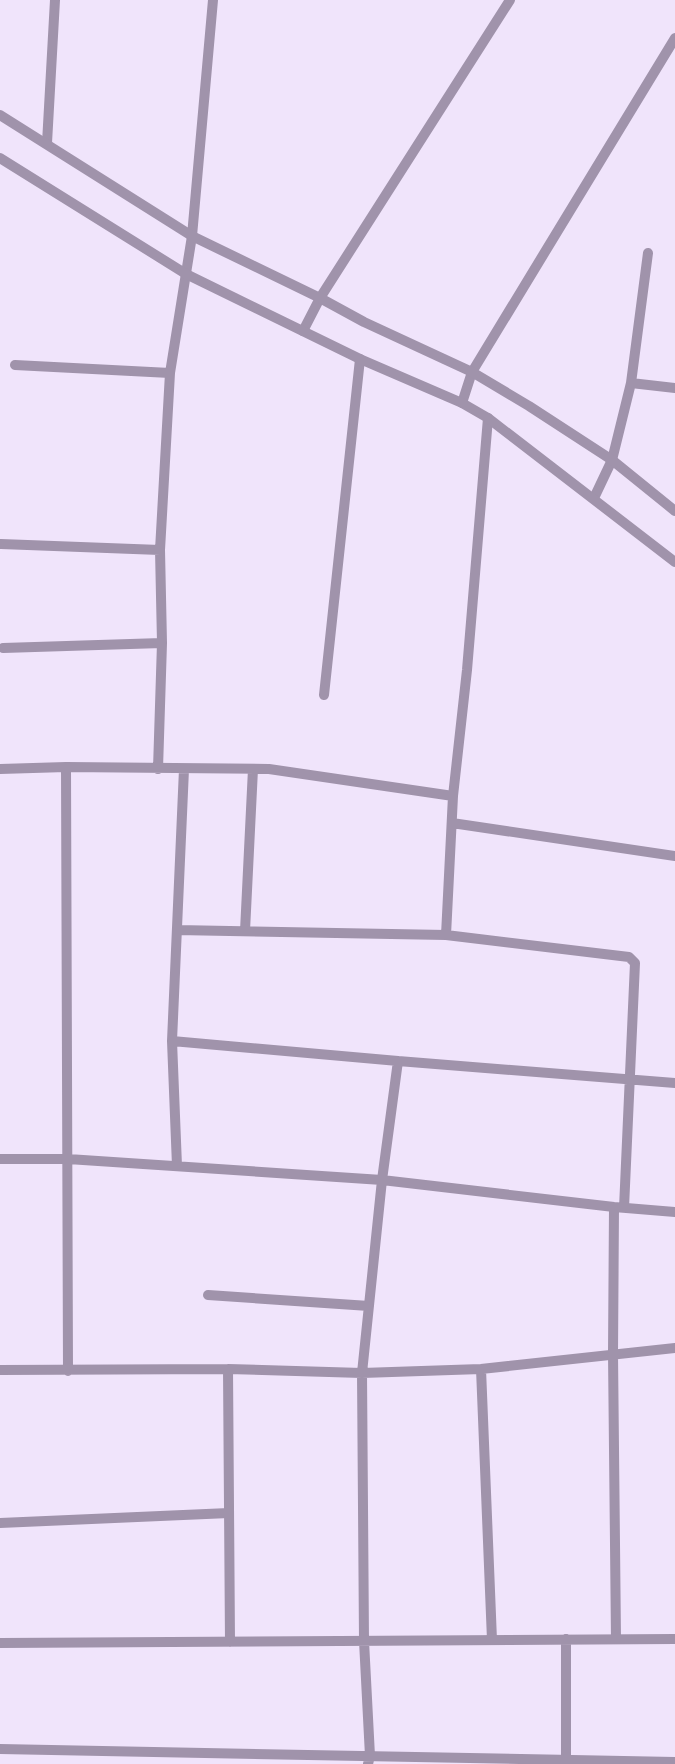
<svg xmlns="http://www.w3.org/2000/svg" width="675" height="1764" font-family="'Titillium Web',sans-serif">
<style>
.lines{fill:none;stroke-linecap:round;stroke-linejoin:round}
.minor{stroke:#a093ab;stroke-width:10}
.tertiary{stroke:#a093ab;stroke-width:10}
</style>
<rect width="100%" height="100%" fill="#f0e4fb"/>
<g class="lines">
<!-- minor -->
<path class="minor" d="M47,143L55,0
M303,331L320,298L510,0
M15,365L170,373
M631,383L675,388
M462,403L472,372L675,38
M594,498L612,460L631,383L648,253
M1,544L160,550
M3,648L162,643
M324,695L360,359
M66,767L68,1371
M0,769L66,767L269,769L453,796
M158,769L162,643L160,550L170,373L192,236L213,0
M452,823L675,856
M177,930L446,935L629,957L635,963L624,1208
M245,931L253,769
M446,935L453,796L467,670L488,418
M172,1041L398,1061L675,1083
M0,1159H68L382,1180L614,1207L675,1212
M177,1166L172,1041L184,769
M614,1207L613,1354L616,1639
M208,1295L369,1306
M228,1369L230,1642
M481,1369L492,1640
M0,1370L228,1369L362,1373L481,1369L675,1348
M0,1523L229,1513
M566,1639V1760
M0,1643L675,1639
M0,1749L675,1762
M368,1764L370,1756L364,1641L362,1373L382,1180L398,1061"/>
<!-- tertiary -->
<path class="tertiary" d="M0,115L192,236L320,298L364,322L472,372L529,406L612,460L675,511
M0,158L186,274L360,359L462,403L488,418L675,562"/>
</g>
</svg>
